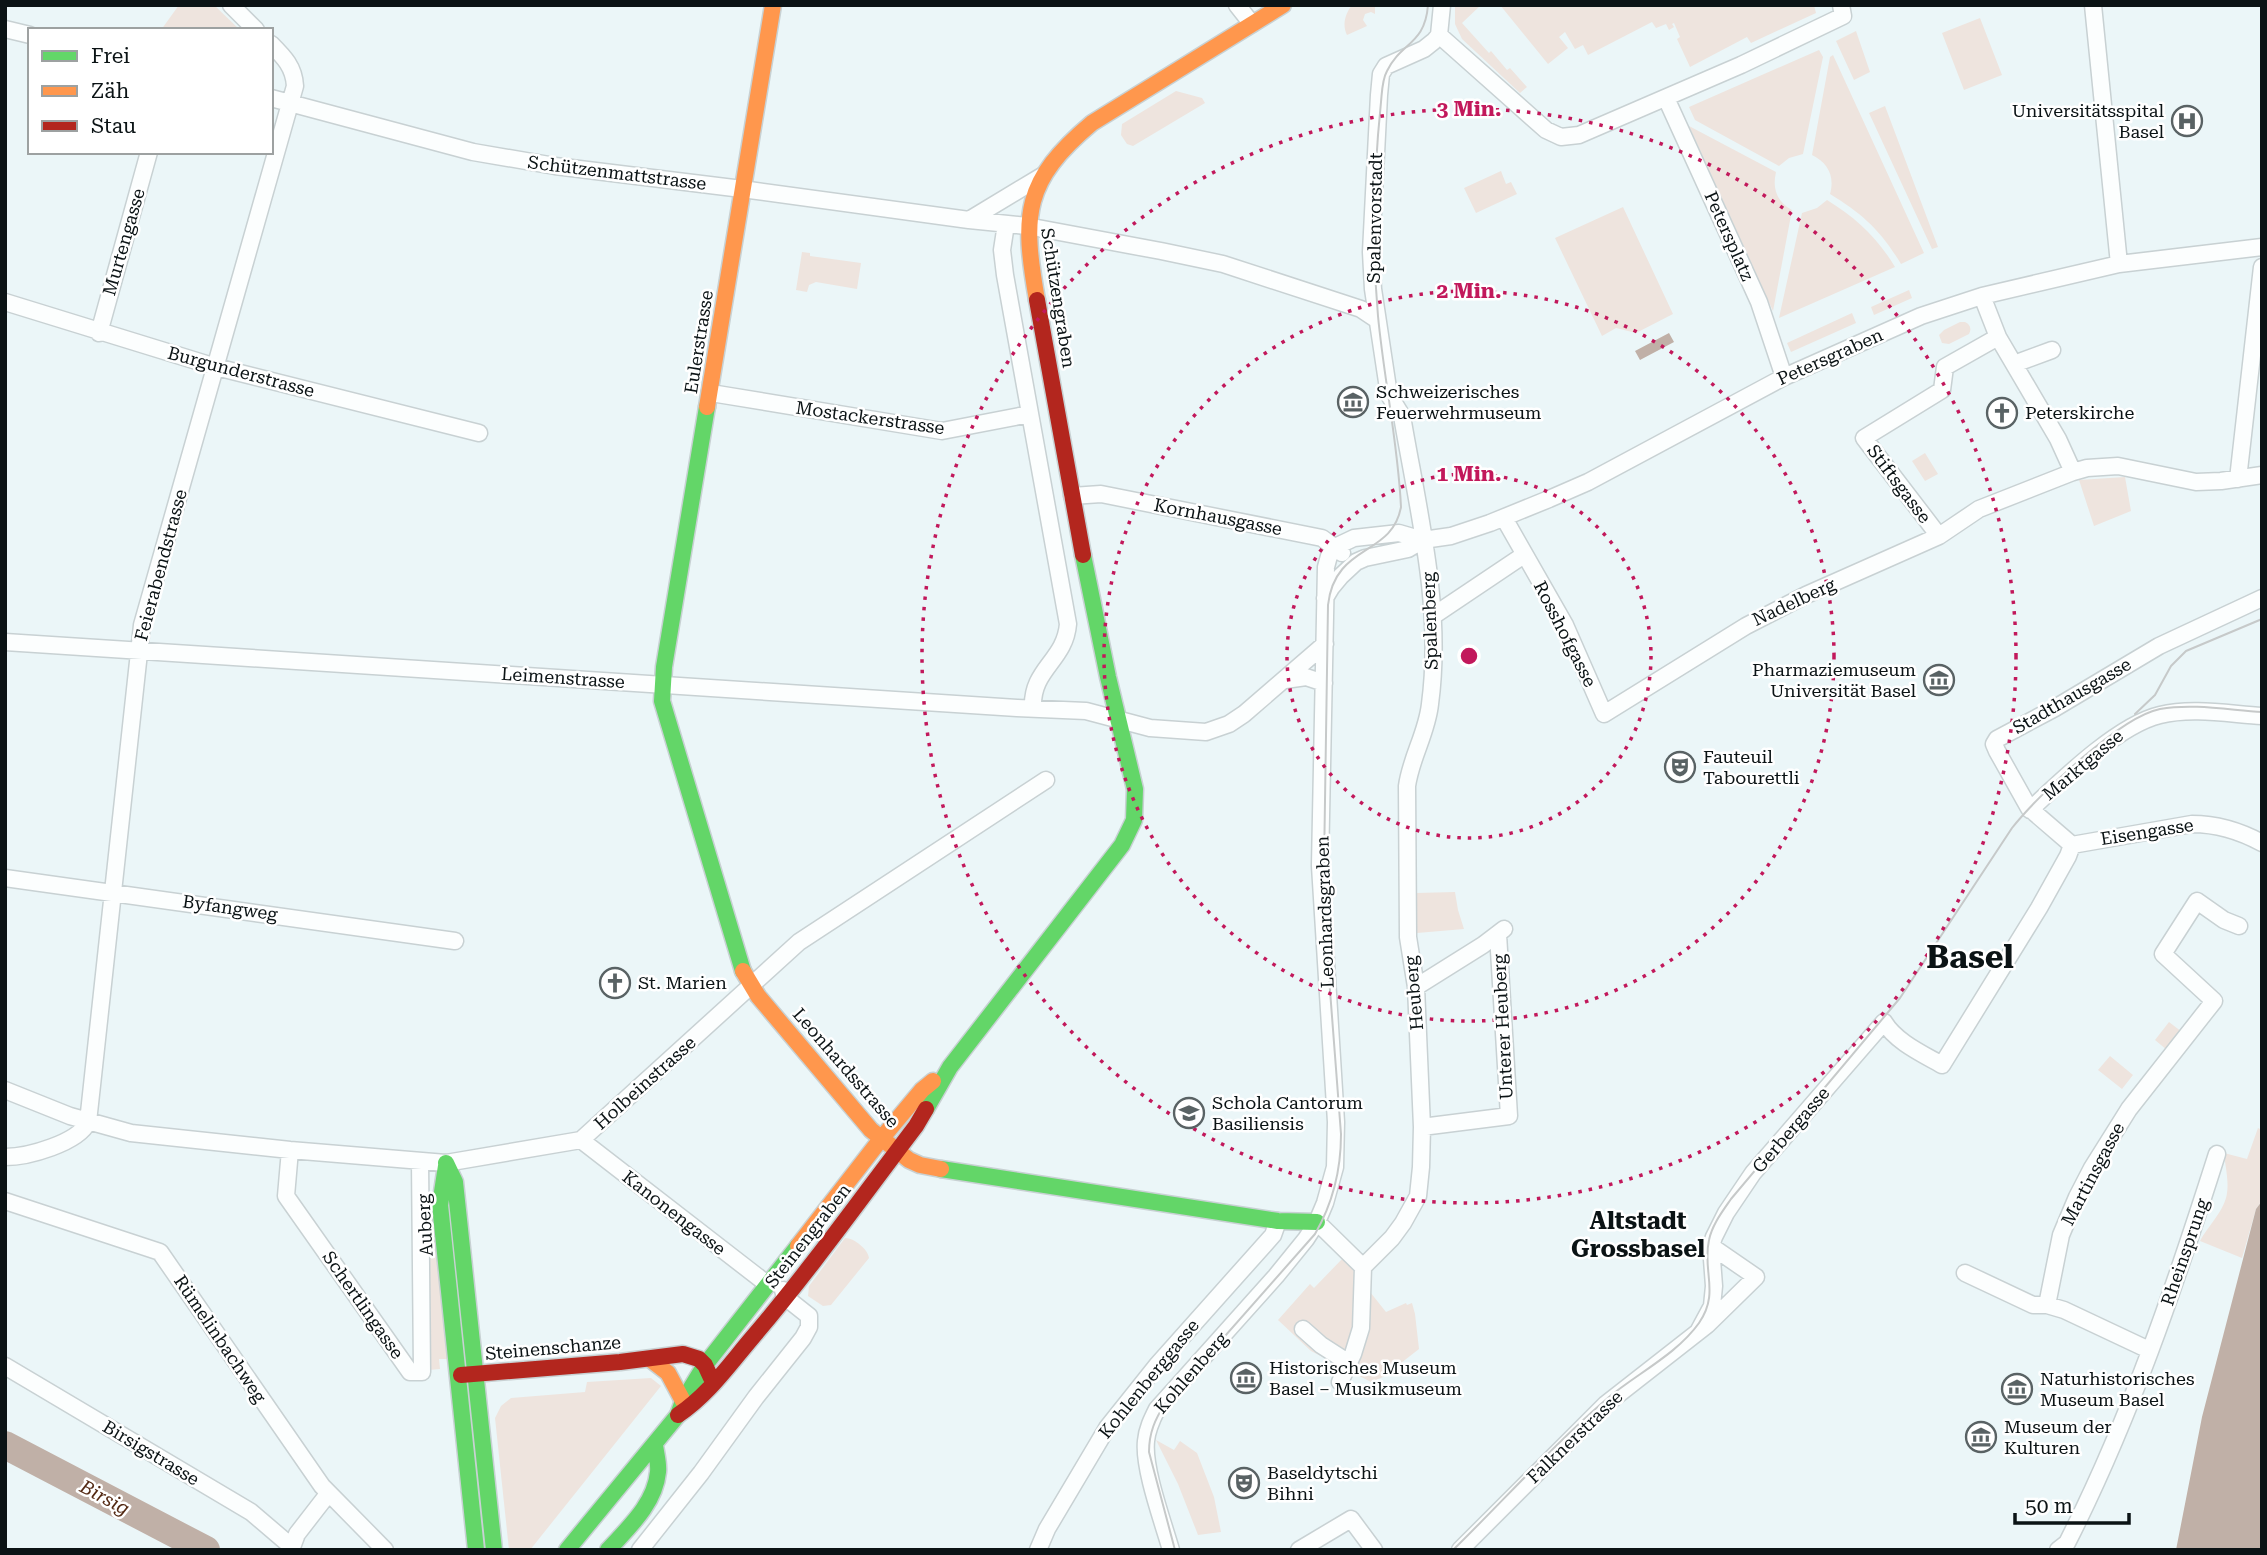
<svg xmlns="http://www.w3.org/2000/svg" width="2267" height="1555" font-family="'Roboto Serif',serif">
<style>
.green{fill:#eee4de}
.water{fill:#c0b0a7}
.lines{fill:none;stroke-linecap:round;stroke-linejoin:round}
.river{stroke:#c0b0a7;stroke-width:28}
.street-casing{stroke:#c8d1d3;stroke-width:19}
.fast-casing{stroke:#c8d1d3;stroke-width:19}
.slow-casing{stroke:#c8d1d3;stroke-width:19}
.jam-casing{stroke:#c8d1d3;stroke-width:19}
.street{stroke:#fcfefe;stroke-width:16}
.fast{stroke:#63d668;stroke-width:16}
.slow{stroke:#ff974d;stroke-width:16}
.jam{stroke:#b3261e;stroke-width:16}
.tram{stroke:#c6c9c9;stroke-width:2}
.ring{fill:none;stroke:#c2185b;stroke-width:3.5;stroke-dasharray:3.5 7}
.labels{text-anchor:middle;stroke-width:5;stroke-linejoin:round;paint-order:stroke}
.poi-label{font-size:18px;fill:#0b1315;stroke:#fff;text-anchor:start}
.street-label{font-size:18px;fill:#0b1315;stroke:#fff}
.water-label{font-size:19px;font-style:italic;fill:#542a14;stroke:#fff}
.district-label{font-size:24px;font-weight:bold;fill:#0b1315;stroke:#fff}
.town-label{font-size:32px;font-weight:bold;fill:#0b1315;stroke:#fff}
.centre{fill:#c2185b;stroke:#fff;stroke-width:3.5}
.ring-label{font-size:21px;text-anchor:middle;font-weight:bold;fill:#c2185b;stroke:#fff;stroke-width:5;stroke-linejoin:round;paint-order:stroke}
</style>
<rect width="100%" height="100%" fill="#ebf6f8"/>
<!-- green -->
<path class="green" d="M179,5H214L240,30H161Z
M1352,5H1375V14L1371,12L1365,14L1363,20L1367,26L1347,35C1342,25 1345,14 1352,5Z
M1455,5H1481L1462,23L1489,53L1491,51L1507,70L1510,68L1527,87L1520,93L1462,39L1455,24Z
M1500,5H1814L1816,13L1751,43L1747,37L1690,67L1677,39L1680,37L1674,23L1672,24L1674,27L1669,30L1666,24L1656,28L1652,22L1588,55L1583,45L1575,49L1565,32L1559,37L1568,48L1548,64Z
M1980,18L2002,75L1964,90L1942,33Z
M1856,31L1870,72L1854,80L1836,41Z
M1819,50L1823,57L1803,154L1789,158L1779,166L1695,120L1689,107Z
M1833,55L1924,253L1901,264C1881,231 1863,214 1830,194C1835,176 1828,163 1812,155L1830,57Z
M1176,91L1202,98L1205,103L1133,146L1127,144L1121,135L1122,124Z
M1885,106L1938,247L1932,249L1869,113Z
M1689,126L1776,172C1772,189 1777,202 1792,210L1773,311Z
M1501,171L1506,184L1511,182L1517,194L1476,213L1464,188Z
M1827,200C1856,218 1877,237 1895,267L1779,318L1802,213L1817,208Z
M1623,207L1673,314L1636,333L1616,328L1602,336L1555,238Z
M802,252L810,253V256L861,263L857,289L816,282L809,285L807,292L796,290Z
M1909,290L1912,298L1874,315L1871,307Z
M1852,313L1856,323L1791,352L1787,343Z
M1960,322H1965C1970,324 1972,329 1969,334L1949,344L1942,343L1939,335L1944,330Z
M1925,453L1938,474L1925,481L1912,461Z
M2125,477L2131,511L2094,526L2079,480Z
M1455,892L1458,910L1464,929L1417,933L1416,893Z
M2169,1022L2182,1032L2167,1050L2155,1040Z
M2110,1056L2133,1075L2122,1089L2098,1070Z
M2258,1128L2262,1130V1201L2256,1209L2242,1258L2200,1241C2208,1226 2225,1210 2227,1193C2229,1180 2225,1165 2224,1153L2247,1159Z
M427,1174L449,1359H439L440,1369L429,1370Z
M845,1238C854,1238 868,1249 869,1258L831,1305L823,1306L808,1296L809,1286Z
M1343,1258L1386,1312L1406,1303L1407,1305L1412,1303L1415,1314L1419,1349L1383,1377L1371,1382L1311,1351L1278,1320L1310,1284L1314,1288Z
M651,1378L661,1386L530,1550H509L495,1418L501,1406L511,1398L585,1392L587,1382Z
M1156,1440L1174,1450L1180,1441L1197,1453L1214,1497L1221,1532L1198,1535L1178,1484Z"/>
<!-- water -->
<path class="water" d="M1669,333L1674,342L1640,360L1635,351Z
M2262,1201V1550H2176L2202,1417L2256,1209Z"/>
<g class="lines">
<!-- river -->
<path class="river" d="M5,1445L206,1550"/>
<!-- street casing -->
<g class="street-casing">
<path id="street" d="M231,5L256,30
M1237,5L1252,24
M2093,5L2119,264
M5,29L30,35
M1439,35L1546,130L1561,137L1579,135L1741,65L1843,16L1841,5
M271,98L473,152L555,166L742,189L969,220L1027,226L1161,251L1223,264L1361,309L1376,319
M1666,98L1759,302L1784,377
M969,220L1042,176
M1006,224L1002,250L1005,275L1068,624C1065,661 1031,669 1033,708
M5,302L216,367L479,433
M99,333L149,152
M1998,337L2058,439L2073,472
M2014,364L2052,350
M711,393L942,431L1030,414
M2238,479L2262,267
M1072,496L1101,494L1322,538L1342,553
M1504,518L1565,625L1604,714L1746,626L1806,595L1939,536L1979,509L2073,472L2087,468L2118,466L2196,482L2221,481L2262,475
M1939,536L1864,438L1942,390L1945,367L1998,337L1982,296
M1325,598L1331,588L1341,576L1356,562L1365,558L1408,549L1423,540L1451,536L1490,523L1549,499L1588,482L1784,377L1921,316L1982,296L2119,264L2262,247
M1433,616L1524,555
M5,642L1017,708L1086,711L1150,728L1206,732L1229,724L1244,714L1325,644
M1285,680L1306,677L1324,683
M2030,810C2062,780 2118,725 2160,715C2192,707 2229,714 2262,716
M2072,845L2029,808L1997,751L1994,744L1997,739L2055,708L2159,646L2262,598
M2072,845L2192,824C2217,824 2240,831 2262,843
M5,878L455,941
M1416,987L1483,945L1504,929
M2214,1001L2163,954L2197,901L2224,920L2239,926
M5,1090L70,1116L131,1133L290,1150L446,1163L581,1140L799,942L1046,780
M1422,1127L1509,1116L1498,934
M581,1140L767,1284
M290,1150L286,1196L410,1372H422L420,1161
M5,1157C28,1157 78,1143 88,1122L142,625L295,86C294,67 284,57 271,44
M5,1201L160,1252L322,1486L385,1550
M1317,1222L1363,1267L1361,1328L1353,1354L1340,1382
M1363,1267L1392,1238L1403,1223L1418,1196L1421,1167L1422,1127L1416,987L1408,937L1407,786C1411,757 1427,733 1430,704C1443,607 1418,510 1402,416L1389,395L1373,289L1371,252L1379,95L1381,74L1386,66L1424,49L1434,41L1439,35L1442,5
M1965,1273L2033,1305H2047L2064,1310L2149,1350
M2047,1305L2061,1235L2077,1197L2092,1168L2129,1109L2214,1001
M1303,1329L1321,1345L1349,1363
M1698,1332L1712,1306L1714,1286L1711,1246L1714,1237L1726,1213L1753,1173L1884,1022C1896,1042 1923,1054 1942,1065L2039,908L2068,856L2072,845
M5,1366L251,1512L292,1547
M291,1550L297,1534L328,1494
M640,1550L701,1473L756,1397L803,1338L809,1327V1316L785,1297L783,1290
M1038,1550L1047,1529L1107,1428L1158,1364L1273,1235L1278,1221
M1171,1550C1163,1522 1143,1468 1146,1441C1147,1429 1152,1419 1157,1409L1276,1276L1306,1239L1317,1222L1325,1203L1335,1167L1336,1122L1320,866L1326,567L1329,556L1335,547L1354,538L1399,533L1423,540
M1299,1550L1351,1519L1374,1550
M1460,1550L1606,1404L1707,1325L1756,1277L1711,1246
M2058,1550L2067,1543C2130,1419 2175,1286 2217,1154"/>
</g>
<!-- fast casing -->
<g class="fast-casing">
<path id="fast" d="M707,407L664,667L662,701L743,971
M926,1109L950,1067L1122,845L1134,820L1135,789L1108,677L1083,555
M446,1163L455,1182L494,1550
M446,1166L440,1205L476,1550
M941,1169L1278,1221L1317,1222
M567,1550L678,1415L683,1401L705,1365L798,1246
M608,1550C628,1528 655,1504 658,1472C659,1463 656,1454 655,1445"/>
</g>
<!-- slow casing -->
<g class="slow-casing">
<path id="slow" d="M1037,300C1022,215 1023,181 1092,123L1283,5
M707,407L773,5
M743,971L758,996L871,1130L909,1160L920,1165L941,1169
M798,1246L881,1139L922,1090L933,1081
M650,1359L668,1373L683,1401"/>
</g>
<!-- jam casing -->
<g class="jam-casing">
<path id="jam" d="M1037,300L1083,555
M461,1375L620,1362L683,1354L699,1359L705,1365L711,1378
M678,1415C708,1395 729,1365 752,1338C810,1270 862,1197 916,1126L926,1109"/>
</g>
<!-- street -->
<use href="#street" class="street"/>
<!-- fast -->
<use href="#fast" class="fast"/>
<!-- slow -->
<use href="#slow" class="slow"/>
<!-- jam -->
<use href="#jam" class="jam"/>
<!-- tram -->
<path class="tram" d="M2135,714L2155,695L2171,666L2186,651L2262,619
M1175,1550L1149,1452C1149,1433 1155,1419 1165,1404L1315,1234C1333,1203 1341,1170 1341,1134L1325,925L1324,866L1328,605C1335,543 1392,557 1401,507C1398,443 1384,380 1378,316C1372,248 1374,170 1381,102C1382,92 1382,80 1387,71C1401,42 1425,45 1428,5
M1453,1550C1505,1499 1554,1444 1609,1397C1638,1373 1677,1354 1699,1323C1720,1293 1702,1271 1709,1240C1712,1225 1722,1212 1731,1199L1900,998L2012,828C2038,795 2120,717 2160,709C2193,703 2229,710 2262,712"/>
</g>
<!-- distance rings -->
<g class="ring">
<circle cx="1469" cy="656" r="182"/>
<circle cx="1469" cy="656" r="365"/>
<circle cx="1469" cy="656" r="547"/>
</g>
<!-- icons -->
<defs>
<g id="hospital-ring" transform="scale(1.575)"><circle r="9.5" fill="#fff" stroke="#596264" stroke-width="1.5"/><path d="M-5-5h3v3.5h4V-5h3V5h-3V1.5h-4V5h-3Z" fill="#596264"/></g>
<g id="museum-ring" transform="scale(1.575)"><circle r="9.5" fill="#fff" stroke="#596264" stroke-width="1.5"/><path d="M0-6L6-3V-2H-6V-3ZM-5-1h2V3h-2ZM-1-1h2V3h-2ZM3-1h2V3H3ZM-6 4H6V6H-6Z" fill="#596264"/></g>
<g id="church-ring" transform="scale(1.575)"><circle r="9.5" fill="#fff" stroke="#596264" stroke-width="1.5"/><path d="M-1.2-6h2.4v3.5h3.3v2.4h-3.3V6h-2.4V-.1h-3.3v-2.4h3.3Z" fill="#596264"/></g>
<g id="theatre-ring" transform="scale(1.575)"><circle r="9.5" fill="#fff" stroke="#596264" stroke-width="1.5"/><path d="M-5-5.5Q0-4 5-5.5V0Q5 5 0 6Q-5 5-5 0ZM-3.3-2.5H-1v1.5H-3.3ZM1-2.5H3.3v1.5H1ZM-2.8 1Q0 5.5 2.8 1Z" fill="#596264"/></g>
<g id="university-ring" transform="scale(1.575)"><circle r="9.5" fill="#fff" stroke="#596264" stroke-width="1.5"/><path d="M0-5L7-2L0 1L-7-2ZM-4 1L0 2.5L4 1V4Q0 6-4 4Z" fill="#596264"/></g>
</defs>
<g fill-rule="evenodd">
<use href="#hospital-ring" x="2187" y="121"/>
<use href="#museum-ring" x="1353" y="402"/>
<use href="#church-ring" x="2002" y="413"/>
<use href="#museum-ring" x="1939" y="680"/>
<use href="#theatre-ring" x="1680" y="767"/>
<use href="#church-ring" x="615" y="983"/>
<use href="#university-ring" x="1189" y="1113"/>
<use href="#museum-ring" x="1246" y="1378"/>
<use href="#museum-ring" x="2017" y="1389"/>
<use href="#museum-ring" x="1981" y="1437"/>
<use href="#theatre-ring" x="1244" y="1483"/>
</g>
<g class="labels">
<!-- poi labels -->
<g class="poi-label">
<text x="2164" y="117" text-anchor="end">Universitätsspital<tspan x="2164" dy="21">Basel</tspan></text>
<text x="1376" y="398">Schweizerisches<tspan x="1376" dy="21">Feuerwehrmuseum</tspan></text>
<text x="2025" y="419">Peterskirche</text>
<text x="1916" y="676" text-anchor="end">Pharmaziemuseum<tspan x="1916" dy="21">Universität Basel</tspan></text>
<text x="1703" y="763">Fauteuil<tspan x="1703" dy="21">Tabourettli</tspan></text>
<text x="638" y="989">St. Marien</text>
<text x="1212" y="1109">Schola Cantorum<tspan x="1212" dy="21">Basiliensis</tspan></text>
<text x="1269" y="1374">Historisches Museum<tspan x="1269" dy="21">Basel – Musikmuseum</tspan></text>
<text x="2040" y="1385">Naturhistorisches<tspan x="2040" dy="21">Museum Basel</tspan></text>
<text x="2004" y="1433">Museum der<tspan x="2004" dy="21">Kulturen</tspan></text>
<text x="1267" y="1479">Baseldytschi<tspan x="1267" dy="21">Bihni</tspan></text>
</g>
<!-- street labels -->
<g class="street-label">
<text transform="translate(617 173) rotate(7)" y="6">Schützenmattstrasse</text>
<text transform="translate(1375 218) rotate(-89)" y="6">Spalenvorstadt</text>
<text transform="translate(1729 236) rotate(66)" y="6">Petersplatz</text>
<text transform="translate(124 242) rotate(-74)" y="6">Murtengasse</text>
<text transform="translate(1058 298) rotate(81)" y="6">Schützengraben</text>
<text transform="translate(699 342) rotate(-81)" y="6">Eulerstrasse</text>
<text transform="translate(1830 357) rotate(-24)" y="6">Petersgraben</text>
<text transform="translate(241 372) rotate(15)" y="6">Burgunderstrasse</text>
<text transform="translate(870 418) rotate(8)" y="6">Mostackerstrasse</text>
<text transform="translate(1899 484) rotate(53)" y="6">Stiftsgasse</text>
<text transform="translate(1218 517) rotate(11)" y="6">Kornhausgasse</text>
<text transform="translate(161 565) rotate(-75)" y="6">Feierabendstrasse</text>
<text transform="translate(1794 602) rotate(-25)" y="6">Nadelberg</text>
<text transform="translate(1430 621) rotate(-92)" y="6">Spalenberg</text>
<text transform="translate(1565 634) rotate(63)" y="6">Rosshofgasse</text>
<text transform="translate(563 678) rotate(4)" y="6">Leimenstrasse</text>
<text transform="translate(2072 696) rotate(-30)" y="6">Stadthausgasse</text>
<text transform="translate(2083 765) rotate(-40)" y="6">Marktgasse</text>
<text transform="translate(2147 832) rotate(-9)" y="6">Eisengasse</text>
<text transform="translate(230 908) rotate(8)" y="6">Byfangweg</text>
<text transform="translate(1325 912) rotate(-92)" y="6">Leonhardsgraben</text>
<text transform="translate(1414 993) rotate(-95)" y="6">Heuberg</text>
<text transform="translate(1503 1027) rotate(-93)" y="6">Unterer Heuberg</text>
<text transform="translate(846 1068) rotate(49)" y="6">Leonhardsstrasse</text>
<text transform="translate(645 1083) rotate(-42)" y="6">Holbeinstrasse</text>
<text transform="translate(1791 1130) rotate(-49)" y="6">Gerbergasse</text>
<text transform="translate(2093 1174) rotate(-62)" y="6">Martinsgasse</text>
<text transform="translate(674 1213) rotate(38)" y="6">Kanonengasse</text>
<text transform="translate(425 1225) rotate(-93)" y="6">Auberg</text>
<text transform="translate(808 1236) rotate(-52)" y="6">Steinengraben</text>
<text transform="translate(2185 1252) rotate(-71)" y="6">Rheinsprung</text>
<text transform="translate(363 1305) rotate(55)" y="6">Schertlingasse</text>
<text transform="translate(220 1339) rotate(56)" y="6">Rümelinbachweg</text>
<text transform="translate(553 1348) rotate(-5)" y="6">Steinenschanze</text>
<text transform="translate(1191 1373) rotate(-49)" y="6">Kohlenberg</text>
<text transform="translate(1149 1379) rotate(-51)" y="6">Kohlenberggasse</text>
<text transform="translate(1575 1437) rotate(-44)" y="6">Falknerstrasse</text>
<text transform="translate(151 1453) rotate(31)" y="6">Birsigstrasse</text>
</g>
<!-- water labels -->
<g class="water-label">
<text transform="translate(105 1497) rotate(28)" y="7">Birsig</text>
</g>
<!-- district labels -->
<g class="district-label">
<text x="1638" y="1229">Altstadt<tspan x="1638" dy="28">Grossbasel</tspan></text>
</g>
<!-- town labels -->
<g class="town-label">
<text x="1970" y="968">Basel</text>
</g>
</g>
<circle cx="1469" cy="656" r="10" class="centre"/>
<g class="ring-label">
<text x="1469" y="116">3 Min.</text>
<text x="1469" y="298">2 Min.</text>
<text x="1469" y="481">1 Min.</text>
</g>
<!-- border -->
<rect width="2267" height="1555" fill="none" stroke="#0b1315" stroke-width="14"/>
<!-- legend -->
<rect x="28" y="28" width="245" height="126" fill="#ffffff" stroke="#9da1a1" stroke-width="2"/>
<rect x="42" y="51" width="35" height="10" fill="#63d668" stroke="#9da1a1" stroke-width="2"/>
<text x="91" y="63" font-size="21" fill="#0b1315">Frei</text>
<rect x="42" y="86" width="35" height="10" fill="#ff974d" stroke="#9da1a1" stroke-width="2"/>
<text x="91" y="98" font-size="21" fill="#0b1315">Zäh</text>
<rect x="42" y="121" width="35" height="10" fill="#b3261e" stroke="#9da1a1" stroke-width="2"/>
<text x="91" y="133" font-size="21" fill="#0b1315">Stau</text>
<!-- scale -->
<path d="M2015 1513v10h114v-10" fill="none" stroke="#0b1315" stroke-width="3.5"/>
<text x="2025" y="1513" font-size="21" fill="#0b1315" stroke="#ffffff" stroke-width="5" paint-order="stroke">50 m</text>
</svg>
